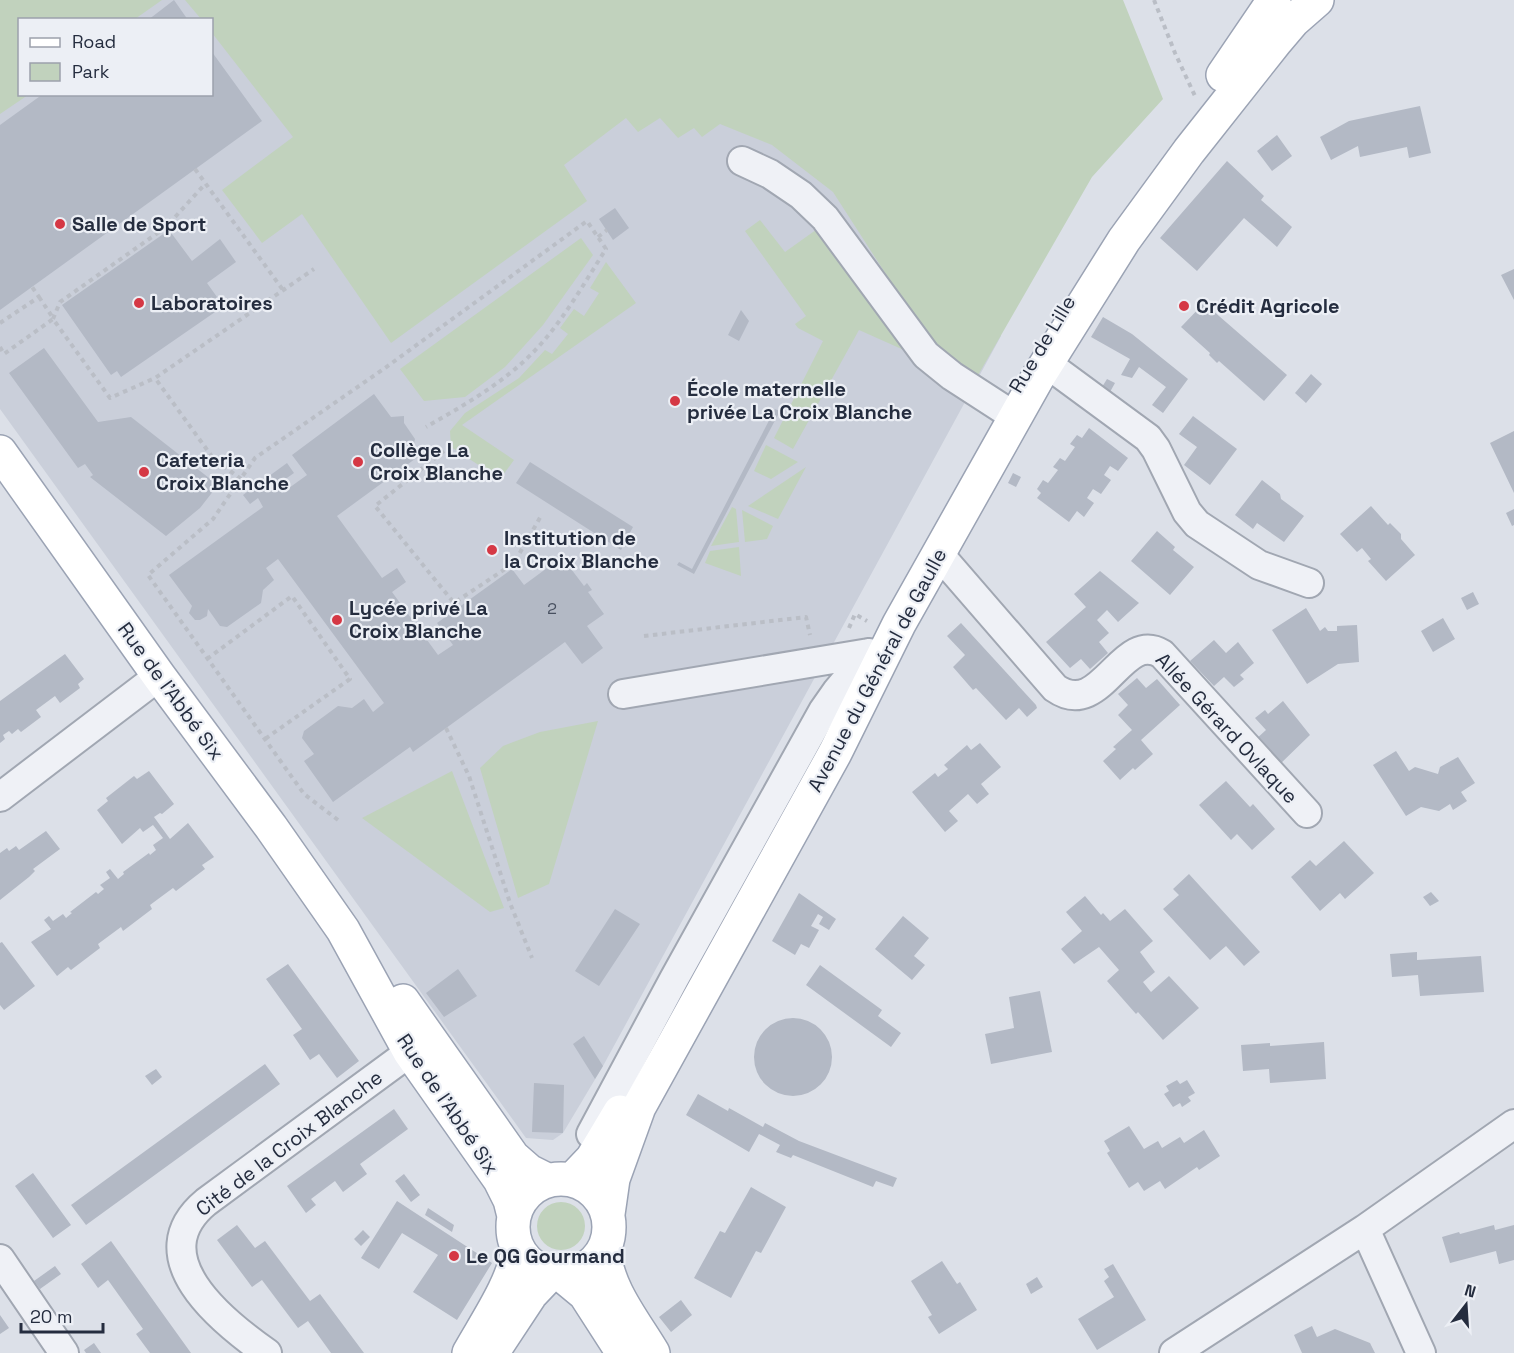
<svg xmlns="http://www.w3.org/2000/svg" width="1514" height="1353" font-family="'Space Grotesk',sans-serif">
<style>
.built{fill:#cacfda;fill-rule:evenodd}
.green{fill:#c1d2bd}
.building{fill:#b3b9c5}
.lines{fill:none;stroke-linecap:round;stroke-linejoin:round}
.minor-casing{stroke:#a1a7b2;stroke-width:32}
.major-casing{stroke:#9ba3b4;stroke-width:36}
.path{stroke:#babec6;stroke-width:4;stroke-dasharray:4.5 4.5;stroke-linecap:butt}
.minor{stroke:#eff1f6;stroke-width:28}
.major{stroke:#fff;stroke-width:33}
.poi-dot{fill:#d53845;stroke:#eceff5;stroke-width:2}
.labels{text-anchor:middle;stroke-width:4.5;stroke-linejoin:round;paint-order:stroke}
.number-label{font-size:16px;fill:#485060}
.poi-label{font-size:20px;font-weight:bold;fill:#252d3f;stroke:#eceff5;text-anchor:start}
.street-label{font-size:20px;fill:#252d3f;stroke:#eceff5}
</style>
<rect width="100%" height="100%" fill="#dce0e8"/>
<!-- built -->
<path class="built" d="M0,0H848L1001,336L603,1066L563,1133L553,1140L526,1138L0,409ZM20,20H212V94H20Z"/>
<!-- green -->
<path class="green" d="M0,0H162L135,19L20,20V94L28,95L0,114Z
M185,0H1123L1163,99L1092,177L977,377L934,349L833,192L772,145L720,124L702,137L694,128L678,138L660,118L638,132L626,118L564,165L587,201L391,343L302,214L262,243L222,190L293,137L212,33V20L201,19Z
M760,220L785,252L820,227L915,355L859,330L793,449L774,438L823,341L798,328L795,324L806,316L745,231Z
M581,238L593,255L543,325L505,367L465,397L424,401L400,369Z
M606,262L636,303L462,425L514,460L500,479L451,447L450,431L465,413L519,378L545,350L552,354L568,334L560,328L574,309L584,316L599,293L590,288Z
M766,445L798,462L771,479L754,471Z
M806,467L778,519L748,506Z
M732,507L736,509L739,542L711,546Z
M742,510L773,526L767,539L745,542Z
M739,547L741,576L705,563L710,551Z
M598,721L549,884L518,898L480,768L503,746L540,732Z
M452,771L504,908L490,912L362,818Z
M537 1226a24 24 0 1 1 48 0a24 24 0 1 1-48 0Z"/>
<!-- building -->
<path class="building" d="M174,0L188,20H148Z
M212,52L262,121L0,310V125L43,94H212Z
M1420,106L1431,153L1409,158L1407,147L1360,157L1358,146L1331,160L1320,137L1349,121Z
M1277,135L1292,156L1272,171L1257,151Z
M1227,161L1264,196L1261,200L1292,227L1277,247L1244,218L1197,271L1160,238Z
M615,208L629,228L613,240L599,219Z
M169,230L192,261L220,239L236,262L207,283L217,297L212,301L218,310L121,377L117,371L111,375L62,305Z
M1514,269V300L1501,275Z
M1204,303L1287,375L1264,401L1219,361L1217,363L1209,355L1210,353L1181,327Z
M741,310L749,321L739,341L728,335Z
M1103,317L1132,334L1188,379L1163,413L1152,405L1166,387L1139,367L1132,378L1121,375L1130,359L1091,337Z
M44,348L98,422L131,417L218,485L200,508L166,536L90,477L93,475L85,464L78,468L9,373Z
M1311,374L1322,384L1306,403L1295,393Z
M1107,379L1115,383L1110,392L1102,387Z
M374,394L391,417L404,416V423L415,439L413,447L419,456L337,516L382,578L397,568L406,582L392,592L438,655L453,645L437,623L512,569L524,585L562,557L584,586L587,583L592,590L588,592L604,614L587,626L603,648L582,664L565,642L413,752L410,747L333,802L304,761L314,754L302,738L304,731L338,706L352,708L364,699L373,712L384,703L278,559L266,568L274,580L263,590L261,603L227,627L220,626L208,609L207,616L200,620H195L189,613L192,606L169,575L263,507L258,498L250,504L243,495L287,463L294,473L277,485L282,493L307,475L292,455Z
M775,409L780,411L694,574L677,565L679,562L692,569Z
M1193,416L1237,449L1210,485L1184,465L1197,447L1179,434Z
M1089,428L1128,458L1118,471L1110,466L1104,475L1111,480L1101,494L1093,489L1087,498L1094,503L1084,517L1077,511L1069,522L1037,498L1041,493L1037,489L1043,480L1048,483L1058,470L1053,467L1060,458L1065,461L1075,447L1070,444L1077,435L1082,438Z
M1514,431V493L1490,443Z
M530,462L633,527L621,550L516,483Z
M1013,473L1021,477L1016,487L1008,483Z
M1262,480L1280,494L1281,499L1304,516L1284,542L1257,523L1253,529L1235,515Z
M1371,506L1388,525L1390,523L1401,534V539L1415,555L1386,581L1368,561L1371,559L1362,548L1357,552L1340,534Z
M1514,509V525L1512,526L1506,513Z
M1157,531L1175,547L1173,550L1194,567L1170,595L1131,561Z
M1100,571L1139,603L1118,622L1107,610L1097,620L1109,633L1099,642L1108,653L1090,669L1081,659L1070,668L1046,642L1086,607L1074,594Z
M1473,592L1479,604L1467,610L1461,598Z
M1306,608L1320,631L1325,627L1328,631H1337V626L1357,625L1359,662L1338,664L1307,684L1272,630Z
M1443,618L1455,639L1433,652L1421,631Z
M961,623L1036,705L1037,708L1027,717L1019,708L1006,720L976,688L973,690L953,667L965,655L947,636Z
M1214,640L1226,653L1238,642L1254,663L1240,675L1244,679L1234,687L1224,677L1214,686L1190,661Z
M65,654L84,679L78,684L80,688L60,703L55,696L36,710L41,717L21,732L18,729L12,734L9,731L3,735L5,739L0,743V701Z
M1137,678L1146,688L1157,679L1180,705L1141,740L1153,754L1135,770L1133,768L1120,780L1103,761L1116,749L1113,747L1132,730L1118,715L1128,705L1118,694Z
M1283,701L1310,735L1278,766L1255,740L1266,730L1255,718L1265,710L1268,714Z
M980,743L1001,767L981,784L989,794L977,804L968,794L949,811L958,821L945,832L912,792L935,773L938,777L948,769L944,765L967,745L971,750Z
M1396,751L1409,771L1415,767L1438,774L1440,767L1458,757L1475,783L1461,792L1467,801L1453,810L1450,804L1439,811L1421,807L1406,816L1373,765Z
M149,771L174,804L162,814L160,813L154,817L170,839L188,823L214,857L202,865L205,869L176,891L173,888L150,905L152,909L123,931L121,927L98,944L100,948L71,970L68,967L57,976L31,942L51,929L44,920L49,916L53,921L63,914L66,918L72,913L70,912L96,892L98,894L104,889L100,885L110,878L106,872L110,869L118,879L124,874L123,872L149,853L150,855L156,850L153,845L163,838L153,825L143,832L140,828L122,844L97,810L108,801L106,798L134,776L137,779Z
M1226,781L1250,807L1253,804L1275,829L1252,850L1237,834L1231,840L1199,805Z
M46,831L60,849L33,869L35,871L29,877L0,900V853L7,848L9,851L16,846L19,850Z
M1344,841L1374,873L1345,899L1340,893L1320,911L1291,877L1310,860L1316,866Z
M1189,874L1260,952L1244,966L1226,946L1210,960L1163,909L1179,895L1173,889Z
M1431,892L1439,901L1430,906L1423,897Z
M799,893L836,919L829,930L819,924L823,917L818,914L811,926L819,930L809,948L801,944L795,955L772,941Z
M1085,896L1101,915L1103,913L1110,921L1125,909L1153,941L1140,952L1155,972L1143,982L1151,992L1169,976L1199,1008L1163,1040L1138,1012L1136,1014L1107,981L1119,970L1099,947L1074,964L1061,949L1082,931L1066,912Z
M615,909L640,924L599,986L575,971Z
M903,916L929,938L914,956L925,965L912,980L875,949Z
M2,942L35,986L4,1010L0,1005V943Z
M1417,952V960L1481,956L1484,992L1420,996L1418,975L1392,977L1390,954Z
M288,964L359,1061L337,1078L319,1054L310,1060L293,1035L302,1029L266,979Z
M820,965L882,1010L878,1016L901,1033L891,1047L806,985Z
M458,969L477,996L444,1017L426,993Z
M1040,991L1052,1052L991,1064L985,1034L1014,1028L1009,997Z
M754 1057a39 39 0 1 1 78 0a39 39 0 1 1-78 0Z
M584,1036L603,1066L595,1079L573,1044Z
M1324,1042L1326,1079L1270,1083L1269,1069L1243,1071L1241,1045L1270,1043V1046Z
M265,1064L280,1084L86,1225L71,1205Z
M156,1069L162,1077L152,1085L145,1076Z
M1177,1080L1180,1084L1187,1080L1195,1093L1188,1097L1191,1101L1182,1107L1180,1103L1173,1107L1164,1094L1169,1091L1166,1086Z
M534,1083L564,1085L563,1133L532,1132Z
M698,1094L728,1111L729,1108L763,1127L765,1123L799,1141L897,1178L893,1187L876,1181L873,1187L793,1155L791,1158L776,1152L780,1145L759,1134L749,1152L686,1115Z
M394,1109L408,1129L360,1164L367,1174L343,1192L335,1181L311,1199L316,1205L306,1213L287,1186Z
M1129,1126L1144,1149L1158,1141L1162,1148L1180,1137L1184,1143L1204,1130L1220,1156L1199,1170L1197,1167L1165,1189L1160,1181L1144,1191L1138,1182L1129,1188L1107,1153L1110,1151L1104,1141Z
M33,1173L71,1225L53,1238L15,1186Z
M404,1174L420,1195L411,1202L395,1181Z
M751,1187L786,1207L761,1253L756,1251L731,1298L694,1278L720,1231L725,1233Z
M397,1201L492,1263L457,1320L413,1292L438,1255L402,1233L379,1269L361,1258Z
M428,1208L454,1225L452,1232L425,1215Z
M237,1225L255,1248L265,1241L310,1301L320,1294L364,1353H331L308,1321L298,1328L262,1280L252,1287L217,1240Z
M1494,1225L1495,1230L1514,1225V1260L1499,1264L1496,1251L1450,1263L1442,1237L1459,1232L1460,1234Z
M363,1230L370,1237L361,1246L354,1239Z
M111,1241L163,1314L191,1353H150L136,1334L143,1329L108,1280L98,1288L81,1264Z
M942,1261L957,1284L960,1282L977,1310L939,1334L928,1317L932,1315L911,1281Z
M1113,1264L1146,1320L1097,1350L1078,1319L1114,1297L1104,1281L1109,1277L1104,1269Z
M55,1266L61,1274L40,1289L34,1281Z
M1037,1277L1043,1287L1031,1294L1026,1284Z
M681,1300L692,1315L671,1332L659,1317Z
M0,1315L9,1328L0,1334Z
M1312,1326L1317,1337L1335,1329L1370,1343L1375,1353H1302L1294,1335Z
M94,1343L101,1353H86L84,1350Z"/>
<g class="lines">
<!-- minor casing -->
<g class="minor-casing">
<path id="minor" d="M742,161L770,174L801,195L825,218L926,355L952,376L1003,409
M1046,363L1148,438L1156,449L1187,512L1197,524L1259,565L1309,583
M938,553L1055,688C1102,721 1121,629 1162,654L1307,813
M623,694L869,653
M0,797L159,676
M591,1134L674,979L823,711L837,691L869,653
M1365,1229L1514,1124
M0,1259L64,1353
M267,1353C220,1320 141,1256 206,1202L410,1052
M1174,1353L1365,1229L1421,1353"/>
</g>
<!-- major casing -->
<g class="major-casing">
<path id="major" d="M1223,75L1274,0
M0,452L159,676L271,827L343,930L410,1052L500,1180L510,1200L514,1216
M403,1001L513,1157L529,1171L547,1180
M513 1227a48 48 0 1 1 96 0a48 48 0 1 1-96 0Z
M572,1180L592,1159L620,1112
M608,1214L613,1179L639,1107L835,753L899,624L1038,377L1124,240L1189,151L1276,41L1293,21L1317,0
M604,1249C606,1288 634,1321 653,1353
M562,1275L585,1294L623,1353
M469,1353C485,1324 515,1281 518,1248
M492,1353L531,1294L550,1274"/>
</g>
<!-- path -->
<path class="path" d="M1154,0L1175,53L1195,96
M195,169L283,290
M598,237L607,230
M39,297L53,318
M53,319L60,302L166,227L205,184
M0,323L39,297L32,287
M0,347L4,354L53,319L110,398L155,378
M444,451L375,506L454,603L514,563L541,516
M241,479L213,458L155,378L314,269
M849,628L855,614L867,621
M644,636L806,617L810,635
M207,659L292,596L350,679L265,739
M446,728L469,776L510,903L532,958
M338,820L304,794L148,575L213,519L255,458L385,368L587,221L606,249C581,288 557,332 522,363C493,389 459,408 426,427"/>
<!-- minor -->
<use href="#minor" class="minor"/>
<!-- major -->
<use href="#major" class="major"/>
</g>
<!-- markers -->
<g class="poi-dot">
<circle cx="60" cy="224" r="6"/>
<circle cx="139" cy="303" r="6"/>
<circle cx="1184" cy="306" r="6"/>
<circle cx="675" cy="401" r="6"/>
<circle cx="358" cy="462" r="6"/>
<circle cx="144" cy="472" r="6"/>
<circle cx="492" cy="550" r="6"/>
<circle cx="337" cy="620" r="6"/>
<circle cx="454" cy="1256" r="6"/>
</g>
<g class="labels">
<!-- number labels -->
<g class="number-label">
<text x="552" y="614">2</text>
</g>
<!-- poi labels -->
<g class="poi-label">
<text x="72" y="231">Salle de Sport</text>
<text x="151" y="310">Laboratoires</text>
<text x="1196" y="313">Crédit Agricole</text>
<text x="687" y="396">École maternelle<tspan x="687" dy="23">privée La Croix Blanche</tspan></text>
<text x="370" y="457">Collège La<tspan x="370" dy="23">Croix Blanche</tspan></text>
<text x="156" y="467">Cafeteria<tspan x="156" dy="23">Croix Blanche</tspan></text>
<text x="504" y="545">Institution de<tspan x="504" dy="23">la Croix Blanche</tspan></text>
<text x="349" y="615">Lycée privé La<tspan x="349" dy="23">Croix Blanche</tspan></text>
<text x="466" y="1263">Le QG Gourmand</text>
</g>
<!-- street labels -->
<g class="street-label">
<text transform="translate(1042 344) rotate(-59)" y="7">Rue de Lille</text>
<text transform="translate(877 670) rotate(-62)" y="7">Avenue du Général de Gaulle</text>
<text transform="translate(171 691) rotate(54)" y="7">Rue de l'Abbé Six</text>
<text transform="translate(1227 728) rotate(47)" y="7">Allée Gérard Ovlaque</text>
<text transform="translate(448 1104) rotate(56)" y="7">Rue de l'Abbé Six</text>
<text transform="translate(289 1143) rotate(-37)" y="7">Cité de la Croix Blanche</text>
</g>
</g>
<!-- legend -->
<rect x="18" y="18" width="195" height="78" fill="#eceff5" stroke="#9ca1ac" stroke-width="1.5"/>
<rect x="30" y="38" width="30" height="9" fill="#ffffff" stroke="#9ca1ac" stroke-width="1.5"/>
<text x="72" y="48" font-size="18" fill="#252d3f">Road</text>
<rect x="30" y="63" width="30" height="18" fill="#c1d2bd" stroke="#9ca1ac" stroke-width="1.5"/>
<text x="72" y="78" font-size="18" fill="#252d3f">Park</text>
<!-- north arrow -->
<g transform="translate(1466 1305) rotate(17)" stroke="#eceff5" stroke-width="4.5" paint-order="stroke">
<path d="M0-4.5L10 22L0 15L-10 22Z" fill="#252d3f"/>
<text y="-9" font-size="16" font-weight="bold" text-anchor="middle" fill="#252d3f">N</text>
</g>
<!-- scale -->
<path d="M21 1323v9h82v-9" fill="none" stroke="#252d3f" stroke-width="3"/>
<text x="30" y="1323" font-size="18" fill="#252d3f" stroke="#eceff5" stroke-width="4.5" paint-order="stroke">20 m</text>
</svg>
